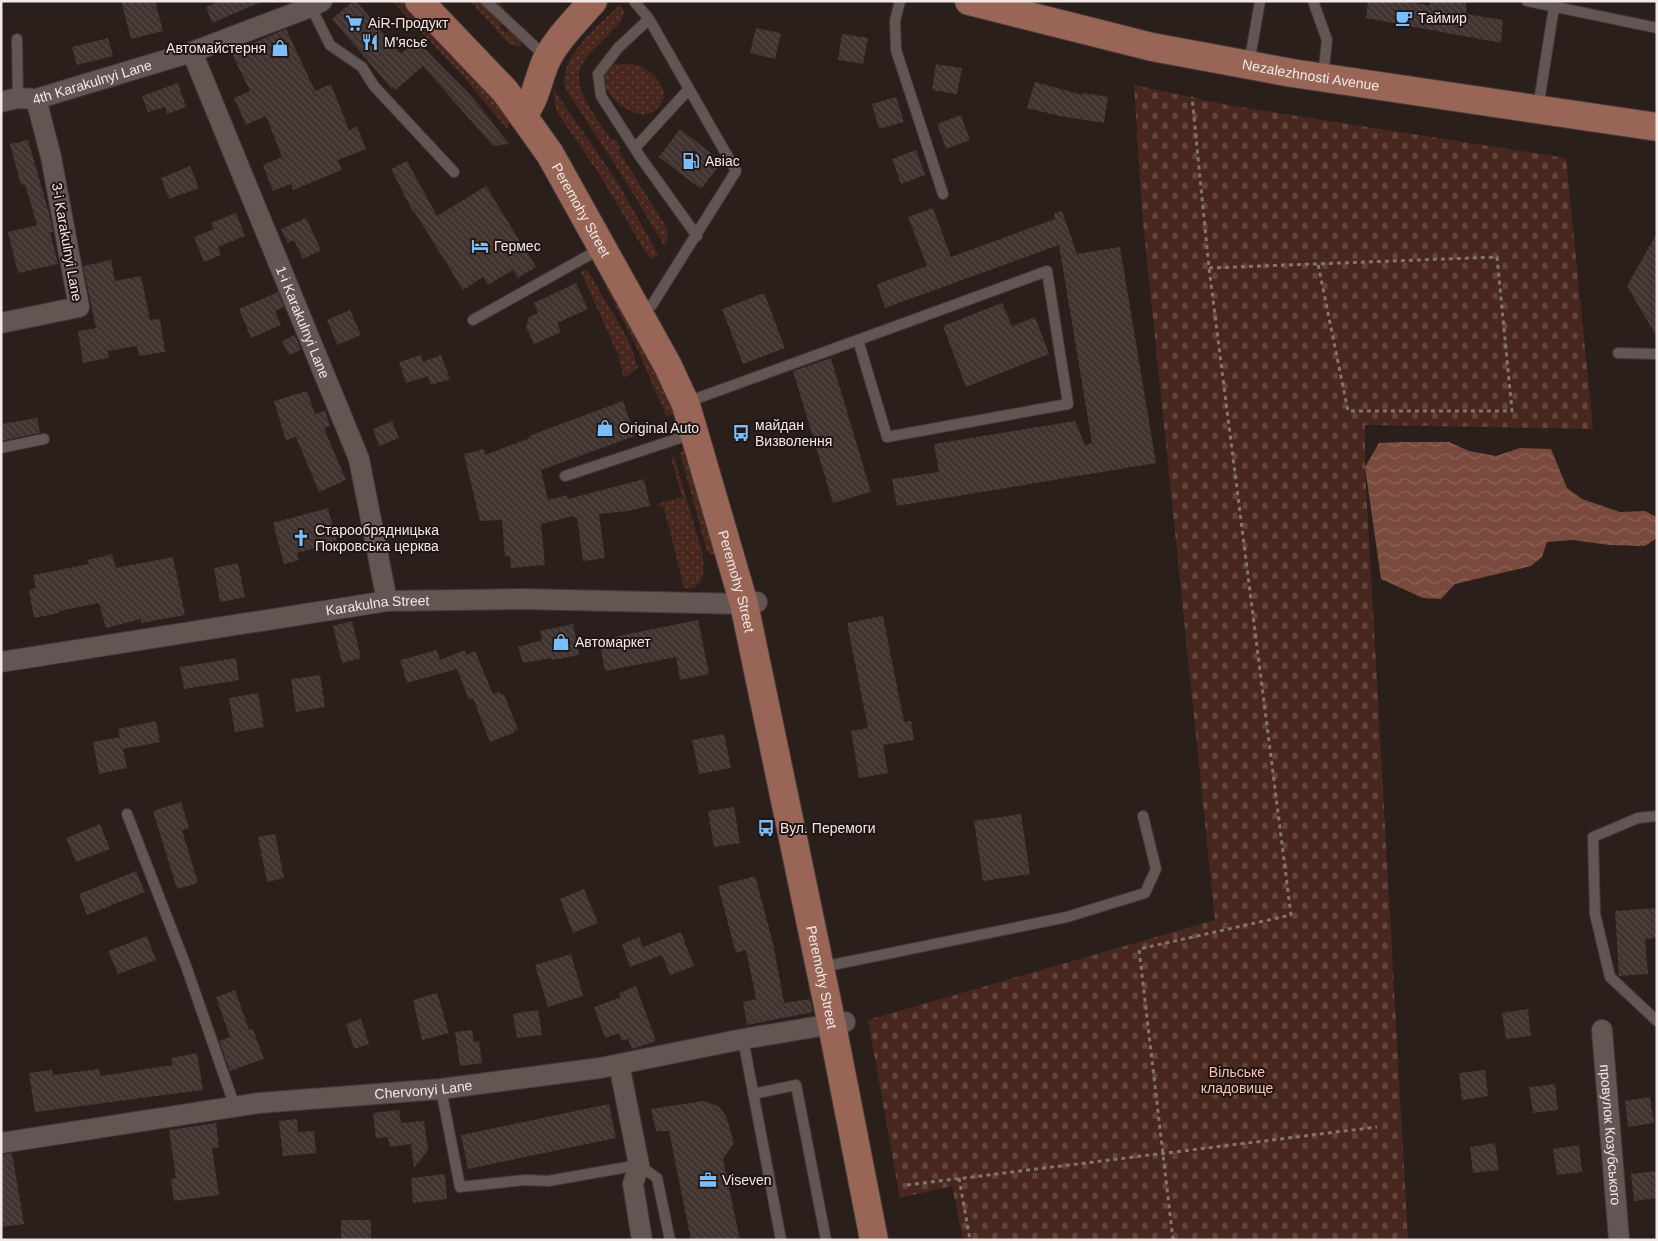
<svg xmlns="http://www.w3.org/2000/svg" width="1658" height="1241" font-family="Arial,sans-serif">
<style>
.grass{fill:url(#grass-dots)}
.cemetery{fill:url(#cemetery-stones)}
.water{fill:url(#water-waves)}
.building{fill:url(#building-back-hatch)}
.lines{fill:none;stroke-linecap:round;stroke-linejoin:round}
.service-casing{stroke:#443a38;stroke-width:12}
.minor-casing{stroke:#443a38;stroke-width:22}
.primary-casing{stroke:#443a38;stroke-width:30}
.path{stroke:#807572;stroke-width:3;stroke-dasharray:4 4;stroke-linecap:butt}
.service{stroke:#635551;stroke-width:10}
.minor{stroke:#635551;stroke-width:20}
.primary{stroke:#986557;stroke-width:28}
.labels{text-anchor:middle;stroke-width:4;stroke-linejoin:round;paint-order:stroke}
.poi-label{font-size:14px;fill:#f2e9e7;stroke:#211512;text-anchor:start}
.street-label{font-size:14px;fill:#f2e9e7;stroke:#211512}
.park-label{font-size:14px;fill:#f5c4b7;stroke:#211512}
</style>
<defs>
<pattern id="grass-dots" width="8" height="8" patternUnits="userSpaceOnUse" patternTransform="scale(1.25)"><rect width="8" height="8" fill="#47271e"/><path d="M2 2h.1M6 6h.1" fill="none" stroke="#62463f" stroke-width="1.8" stroke-linecap="round"/></pattern>
<pattern id="cemetery-stones" width="16" height="16" patternUnits="userSpaceOnUse" patternTransform="scale(1.25)"><rect width="16" height="16" fill="#47271e"/><path d="M2 7V4a2 2 0 0 1 4 0v3zM10 15v-3a2 2 0 0 1 4 0v3z" fill="#62463f"/></pattern>
<pattern id="water-waves" width="16" height="10" patternUnits="userSpaceOnUse" patternTransform="scale(1.25)"><rect width="16" height="10" fill="#794a3d"/><path d="M0 5q4-4 8 0t8 0" fill="none" stroke="#8c6459"/></pattern>
<pattern id="building-back-hatch" width="6" height="6" patternUnits="userSpaceOnUse" patternTransform="scale(1.25)"><rect width="6" height="6" fill="#403330"/><path d="M-1 5l2 2M0 0l6 6M5-1l2 2" fill="none" stroke="#534744"/></pattern>
</defs>
<rect width="100%" height="100%" fill="#2b1f1b"/>
<!-- grass -->
<path class="grass" d="M392,1H403L448,46L511,118L507,129L461,74Z
M470,1H480L486,7L487,1H500L511,22L507,21L500,26L505,33L512,29L521,40V47L511,45L508,43Z
M620,5L624,11L622,20C610,35 593,47 583,63C568,85 599,121 611,139L616,140L620,147L619,151L665,225L668,232L665,247L625,180L565,88C557,58 601,23 620,5Z
M617,64C624,64 630,63 636,65C652,70 672,88 660,105C644,130 604,99 604,79C604,73 607,69 611,65Z
M553,88L618,183L659,256L651,259L647,255L598,172L557,112L555,106Z
M603,261L608,269L675,414L666,416L637,348L595,265Z
M587,269L629,341L638,368L624,378L618,355L581,272Z
M687,448L719,555L710,554L707,551L680,453Z
M674,456L702,552C704,565 706,580 694,588H684L664,508L656,504L682,497L671,458Z"/>
<!-- cemetery -->
<path class="cemetery" d="M1134,85L1227,105L1566,158L1593,429L1365,425V467L1408,1240H963L952,1186L900,1198L868,1020L1215,920L1142,212Z"/>
<!-- water -->
<path class="water" d="M1401,442H1449L1469,451L1496,456L1520,448L1551,449L1567,488L1582,499L1620,512L1645,511L1657,517V538L1645,546L1609,545L1573,540L1547,542L1542,557L1531,566L1455,584L1441,599L1423,598L1381,579L1365,467L1379,443Z"/>
<!-- building -->
<path class="building" d="M121,1H155L163,31L131,39Z
M219,1H263L212,23L206,7Z
M353,1H356L401,54L416,40L474,99L509,144L493,146L423,66L396,90L394,87L392,89L332,19Z
M1368,1H1406L1430,6V1H1466V14L1503,20L1501,43L1366,18Z
M756,28L781,33L775,59L750,53Z
M286,29L315,91L331,84L349,130L357,126L366,149L338,160L342,170L293,190L291,184L273,191L263,165L282,157L266,116L246,125L234,98L250,91L231,52Z
M842,34L868,38L863,64L838,60Z
M108,38L113,56L77,65L72,47Z
M936,64L962,68L957,94L932,90Z
M1035,82L1082,95L1083,93L1108,97L1104,123L1060,116L1027,108Z
M178,83L186,107L167,114L165,107L148,112L142,96Z
M896,97L904,122L879,129L872,104Z
M961,115L970,140L946,149L937,124Z
M680,129L722,162L701,189L659,157Z
M28,140L49,213L53,232H50L58,264L18,273L8,232L37,225L25,184L21,185L10,144Z
M916,150L925,175L901,184L892,159Z
M407,161L437,216L486,186L536,267L518,278L513,270L488,285L483,277L463,290L414,211L413,212L391,169Z
M190,166L199,188L169,199L161,178Z
M933,208L951,257L1055,219L1054,213L1062,211L1077,254L1120,247L1156,463L897,506L892,479L939,472L934,444L1075,421L1085,445L1092,443L1059,245L885,308L877,284L927,266L908,217Z
M236,213L245,236L218,247L221,255L204,262L194,237L214,229L211,223Z
M306,218L321,250L303,259L294,240L288,243L281,229Z
M1657,233V337L1627,286Z
M111,260L115,281L141,276L150,320L160,319L165,352L139,356L137,346L108,351L109,358L83,363L78,331L96,328L83,266Z
M576,283L588,309L557,323L561,332L534,344L526,327L529,317L538,313L534,303Z
M278,292L284,307L275,311L281,325L251,338L239,309Z
M764,293L785,348L743,364L722,309Z
M1002,303L1012,326L1035,317L1049,354L966,387L943,326Z
M350,310L361,335L337,345L327,320Z
M295,335L301,350L289,355L282,341Z
M421,355L423,362L441,355L450,379L431,385L428,376L406,383L399,362Z
M831,358L871,492L833,503L793,371Z
M307,391L315,414L325,411L330,426L324,428L346,480L319,492L296,437L286,440L274,401Z
M623,401L635,436L541,470L548,500L567,495L568,499L644,479L650,506L627,511L599,514L605,558L583,561L577,517L574,518V516L541,524L545,565L511,568L510,556L505,557L502,520L480,521L464,454L484,449L485,455L530,438L529,436Z
M37,418L40,433L1,441V424Z
M392,421L399,438L379,446L373,429Z
M328,508L337,542L297,553L299,560L284,564L273,523Z
M112,554L116,568L173,557L185,615L141,623V619L106,628L99,603L59,611V613L34,618L29,590L36,588L33,575L89,564L88,560Z
M238,563L245,597L220,602L214,568Z
M883,616L904,722L911,721L914,740L883,745L888,773L859,778L851,731L868,728L847,623Z
M698,620L709,674L680,680L676,657L605,671L599,640Z
M352,621L361,658L342,663L333,626Z
M573,624L579,655L552,660V658L523,663L518,647L542,640L540,631Z
M437,650L440,660L465,650L466,655L475,651L493,694L499,692L501,695L504,694L518,730L514,731V733L490,742L473,698L469,700L457,669L407,683L400,660Z
M236,658L239,680L184,689L180,667Z
M320,675L325,707L296,712L291,679Z
M258,693L264,727L235,732L229,698Z
M156,721L160,742L123,749L127,768L99,774L93,742L120,737L118,729Z
M724,734L731,768L699,774L692,740Z
M181,802L189,828L182,830L198,883L177,889L153,811Z
M734,807L740,843L714,847L708,811Z
M1021,814L1030,874L983,881L974,821Z
M100,824L110,849L76,862L66,838Z
M275,834L284,878L267,882L258,837Z
M136,871L145,892L87,915L79,894Z
M755,876L773,943L784,1003L810,999L813,1012L747,1025L743,1002L756,999L746,950L736,953L718,886Z
M584,889L598,923L573,933L560,899Z
M1657,908V938L1645,939L1648,974L1619,976L1615,911Z
M681,932L694,966L670,975L662,955L630,967L622,944L639,937L643,947Z
M147,936L156,960L118,974L108,951Z
M571,954L583,996L548,1007L535,965Z
M636,986L656,1041L632,1049L628,1039L622,1041L619,1033L605,1038L594,1007L621,997L619,993Z
M235,990L249,1030L253,1029L264,1059L230,1071L219,1041L230,1037L216,997Z
M437,993L449,1033L422,1040L413,1000Z
M1528,1009L1531,1036L1506,1039L1502,1013Z
M538,1010L542,1035L517,1038L513,1014Z
M361,1019L369,1044L354,1049L346,1024Z
M472,1030L474,1042L479,1041L482,1063L460,1066L455,1032Z
M197,1053L203,1090L35,1112L29,1073L52,1070L53,1075L99,1069L100,1076L173,1065L171,1058Z
M1485,1070L1488,1096L1462,1100L1459,1073Z
M1555,1084L1558,1110L1533,1113L1529,1087Z
M1650,1097L1654,1123L1628,1127L1625,1101Z
M703,1101L718,1106L726,1116L734,1143L723,1159L740,1240H691L669,1131H656L651,1109Z
M609,1104L616,1138L468,1169L461,1135Z
M399,1110L401,1123L424,1121L428,1150L414,1168L411,1144L390,1147L388,1137L376,1138L373,1113Z
M297,1119L298,1132L314,1131L316,1153L283,1156L279,1121Z
M216,1123L219,1147L212,1148L219,1195L174,1201L171,1179L176,1178L169,1130Z
M1495,1143L1499,1170L1473,1173L1470,1147Z
M1579,1145L1582,1172L1557,1175L1553,1149Z
M12,1153L24,1224L1,1227V1155Z
M1657,1171V1198L1634,1201L1631,1174Z
M445,1174L447,1199L413,1203L411,1178Z
M341,1220H371V1240H341Z"/>
<g class="lines">
<!-- service casing -->
<g class="service-casing">
<path id="service" d="M486,1L547,58
M634,1L649,19L736,171L652,305L638,309
M900,1L895,21L896,50L943,194
M1313,1L1327,40L1323,77
M1527,1L1657,28
M311,7L330,45L362,67L374,86L454,172
M649,19L618,48L598,74L601,96L641,158L697,236
M17,39L18,98
M1249,64L1260,1
M1538,108L1554,7
M635,148L689,89
M473,320L600,249
M1618,353L1657,354
M698,398L844,345L858,340L1047,271L1068,404L887,437L858,340
M1,448L44,439
M565,476L692,434
M127,814L186,966L235,1107
M1657,816L1638,818L1593,837L1595,914L1610,977L1657,1021
M832,965L1067,917L1145,893L1156,869L1143,816
M743,1039L781,1240
M441,1089L460,1187L525,1180L548,1181L639,1165L657,1178L670,1240
M753,1094L796,1085L826,1240"/>
</g>
<!-- minor casing -->
<g class="minor-casing">
<g id="minor">
<path id="s1" d="M192,52L359,459L387,601"/>
<path id="s2" d="M1,102L18,98L36,99L192,52L311,7L322,1"/>
<path d="M1,323L79,307L51,157L36,99"/>
<path id="s3" d="M1,662L387,601L522,599L744,604L757,602"/>
<path id="s4" d="M1602,1030L1619,1240"/>
<path d="M619,1064L639,1165L633,1184L642,1240"/>
<path id="s5" d="M1,1143L259,1103L441,1089L600,1068L743,1039L845,1022"/>
</g>
</g>
<!-- primary casing -->
<g class="primary-casing">
<g id="primary">
<path id="s6" d="M419,1L505,91L550,154L668,366L686,405L744,604L832,1025L874,1240"/>
<path id="s7" d="M969,1L1152,47L1292,73L1657,127"/>
<path d="M523,115C536,99 538,79 546,61C556,40 577,19 593,1"/>
</g>
</g>
<!-- path -->
<path class="path" d="M1209,268L1497,257L1512,411H1348L1318,264
M959,1178L970,1240
M907,1185L1377,1127
M1173,1240L1139,949L1291,915L1209,268L1192,97"/>
<!-- service -->
<use href="#service" class="service"/>
<!-- minor -->
<use href="#minor" class="minor"/>
<!-- primary -->
<use href="#primary" class="primary"/>
</g>
<!-- icons -->
<defs>
<g id="cafe-bare" transform="scale(1.35)"><path d="M-5.5-4.5H6V0H3Q3 3.5 0 3.5H-2.5Q-5.5 3.5-5.5 0ZM3-3.2v2h1.7v-2ZM-6 4.5H4V6H-6Z" fill="#7bbef9" stroke="#211512" stroke-width="2.5" paint-order="stroke"/></g>
<g id="supermarket-bare" transform="scale(1.35)"><path d="M-6-5.5h2.5l.6 2H6L4.5 2H-2.5L-4.4-4H-6ZM-1.5 3.2a1.3 1.3 0 1 0 .1 0ZM3 3.2a1.3 1.3 0 1 0 .1 0Z" fill="#7bbef9" stroke="#211512" stroke-width="2.5" paint-order="stroke"/></g>
<g id="restaurant-bare" transform="scale(1.35)"><path d="M-5-6h1v4h1v-4h1v4h1v-4h1v5L-1.5 .5V6h-2V.5L-5-1ZM5-6V6H3V1.5H1.5Q1.5-4 5-6Z" fill="#7bbef9" stroke="#211512" stroke-width="2.5" paint-order="stroke"/></g>
<g id="shop-bare" transform="scale(1.35)"><path d="M-5-2.5h2.3a2.7 3.5 0 0 1 5.4 0H5L5.5 6h-11ZM-1.5-2.5h3a1.5 2.3 0 0 0-3 0Z" fill="#7bbef9" stroke="#211512" stroke-width="2.5" paint-order="stroke"/></g>
<g id="fuel-bare" transform="scale(1.35)"><path d="M-5.5-6h7V0h2V4h1.3V-2.5L3-4.5l.8-.8L6-3V5H2.5V1h-1V6h-7ZM-4.2-4.7v3.2H.2V-4.7Z" fill="#7bbef9" stroke="#211512" stroke-width="2.5" paint-order="stroke"/></g>
<g id="hotel-bare" transform="scale(1.35)"><path d="M-6-4.5h1.5V1H6V5H4.5V3h-9V5H-6ZM-4 0a1.8 1.8 0 1 1 3.6 0ZM.5 0V-2.5h3Q6-2.5 6 0Z" fill="#7bbef9" stroke="#211512" stroke-width="2.5" paint-order="stroke"/></g>
<g id="bus-bare" transform="scale(1.35)"><path d="M-5-6H5V4H4V6H2V4H-2V6H-4V4H-5ZM-3.5-4V0h7V-4ZM-3.5 1.2v1.5H-2V1.2ZM2 1.2v1.5H3.5V1.2Z" fill="#7bbef9" stroke="#211512" stroke-width="2.5" paint-order="stroke"/></g>
<g id="church-bare" transform="scale(1.35)"><path d="M-1.2-6h2.4v3.5h3.3v2.4h-3.3V6h-2.4V-.1h-3.3v-2.4h3.3Z" fill="#7bbef9" stroke="#211512" stroke-width="2.5" paint-order="stroke"/></g>
<g id="office-bare" transform="scale(1.35)"><path d="M-6-3h4V-5.5h4V-3h4V5H-6ZM-1-4.5V-3h2v-1.5ZM-6 0V1H6V0Z" fill="#7bbef9" stroke="#211512" stroke-width="2.5" paint-order="stroke"/></g>
</defs>
<g fill-rule="evenodd">
<use href="#cafe-bare" x="1404" y="18"/>
<use href="#supermarket-bare" x="354" y="23"/>
<use href="#restaurant-bare" x="370" y="42"/>
<use href="#shop-bare" x="280" y="48"/>
<use href="#fuel-bare" x="691" y="161"/>
<use href="#hotel-bare" x="480" y="246"/>
<use href="#shop-bare" x="605" y="428"/>
<use href="#bus-bare" x="741" y="433"/>
<use href="#church-bare" x="301" y="538"/>
<use href="#shop-bare" x="561" y="642"/>
<use href="#bus-bare" x="766" y="828"/>
<use href="#office-bare" x="708" y="1180"/>
</g>
<g class="labels">
<!-- poi labels -->
<g class="poi-label">
<text x="1418" y="23">Таймир</text>
<text x="368" y="28">AiR-Продукт</text>
<text x="384" y="47">М'ясьє</text>
<text x="266" y="53" text-anchor="end">Автомайстерня</text>
<text x="705" y="166">Авіас</text>
<text x="494" y="251">Гермес</text>
<text x="755" y="430">майдан<tspan x="755" dy="16">Визволення</tspan></text>
<text x="619" y="433">Original Auto</text>
<text x="315" y="535">Старообрядницька<tspan x="315" dy="16">Покровська церква</tspan></text>
<text x="575" y="647">Автомаркет</text>
<text x="780" y="833">Вул. Перемоги</text>
<text x="722" y="1185">Viseven</text>
</g>
<!-- street labels -->
<g class="street-label">
<text dy="5" stroke="none"><textPath href="#s7" startOffset="350">Nezalezhnosti Avenue</textPath></text>
<text dy="5" stroke="none"><textPath href="#s2" startOffset="94">4th Karakulnyi Lane</textPath></text>
<text dy="5" stroke="none"><textPath href="#s6" startOffset="266">Peremohy Street</textPath></text>
<text transform="translate(67 242) rotate(80)" y="5">3-i Karakulnyi Lane</text>
<text dy="5" stroke="none"><textPath href="#s1" startOffset="292">1-i Karakulnyi Lane</textPath></text>
<text dy="5" stroke="none"><textPath href="#s6" startOffset="671">Peremohy Street</textPath></text>
<text dy="5" stroke="none"><textPath href="#s3" startOffset="381">Karakulna Street</textPath></text>
<text dy="5" stroke="none"><textPath href="#s6" startOffset="1076">Peremohy Street</textPath></text>
<text dy="5" stroke="none"><textPath href="#s5" startOffset="426">Chervonyi Lane</textPath></text>
<text dy="5" stroke="none"><textPath href="#s4" startOffset="105">провулок Козубського</textPath></text>
</g>
<!-- park labels -->
<g class="park-label">
<text x="1237" y="1077">Вільське<tspan x="1237" dy="16">кладовище</tspan></text>
</g>
</g>
<!-- border -->
<rect width="1658" height="1241" fill="none" stroke="#f2e9e7" stroke-width="5"/>
</svg>
